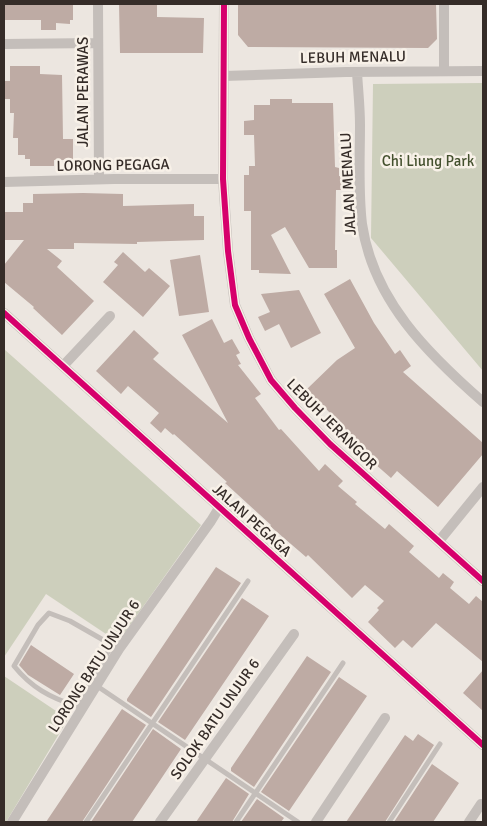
<svg xmlns="http://www.w3.org/2000/svg" width="487" height="826" font-family="Signika,sans-serif">
<style>
.green{fill:#cdcfbc}
.building{fill:#beaba4}
.lines{fill:none;stroke-linecap:round;stroke-linejoin:round}
.service{stroke:#c4beba;stroke-width:5}
.minor{stroke:#c4beba;stroke-width:10}
.cycleway-casing{stroke:#f8f1e8;stroke-width:9}
.cycleway{stroke:#d6006c;stroke-width:6}
.labels{text-anchor:middle;stroke-width:5;stroke-linejoin:round;paint-order:stroke}
.street-label{font-size:15px;fill:#352c28;stroke:#f8f1e8}
.park-label{font-size:15px;fill:#44512e;stroke:#f8f1e8}
</style>
<rect width="100%" height="100%" fill="#ece6e0"/>
<!-- green -->
<path class="green" d="M483,83V371L371,238L373,84Z
M4,349L201,525L118,642L46,594L4,657Z
M4,676L68,719L6,822H4Z"/>
<!-- building -->
<path class="building" d="M4,4H73V20H70V24L56,23V30H41V20H4Z
M119,4H157V17L204,18L203,53H120Z
M238,4H436L437,39L428,48L248,47L238,35Z
M10,66H40V74L62,75L63,139H73V160H54V166H30V159H25V155H18V138H13L14,113H10V99H4V81H10Z
M270,99H292V103H333L335,167L339,168V176H343L342,190H336L335,250H337V268H309L285,227L271,235L291,274L259,273V270H251V211H244V175H249V166H255L254,135H244V121L254,120V105H270Z
M83,193L123,194V206L194,204V216H204V240L137,242V244L74,243V249H47L62,261L57,267L94,301L62,335L33,308L34,307L4,282V265L24,240H4V212H23V203H33V194Z
M123,252L145,272L149,268L170,286L143,317L103,282L118,265L114,262Z
M200,255L209,312L179,316L170,260Z
M350,279L374,323L395,354L400,350L411,366L403,372L483,443V454L438,507L397,471L391,478L350,442L354,438L307,389L337,360L355,348L324,294Z
M299,290L321,333L291,348L279,324L265,331L258,317L270,312L261,294Z
M212,319L224,343L232,339L240,353L236,355L241,364L238,365L261,394L255,398L279,430L281,429L319,471L325,464L343,481L338,486L357,502L355,504L385,529L389,524L414,546L409,552L439,578L443,573L454,582L450,588L469,604L476,596L483,602V662L436,623L412,648L403,640L395,648L368,622L379,610L377,608L384,601L365,585L352,598L308,555L306,557L270,526L271,525L225,483L227,482L174,434L173,435L165,428L161,433L150,423L159,413L128,386L121,394L96,371L134,330L159,353L153,359L228,423L182,335Z
M216,567L241,583L151,717L127,701V699Z
M242,598L269,616L185,740L158,722Z
M31,645L74,674L60,695L28,675L19,665Z
M307,656L331,672L254,787L231,771V768Z
M483,670V711L463,693Z
M339,677L367,696L289,811L261,792Z
M122,709L146,725L82,822H46Z
M153,729L181,749L161,779L132,822H91Z
M418,734L434,745L385,822H346L405,735L413,741Z
M432,764L459,783L433,822H394Z
M226,778L249,794L232,822H196Z
M257,799L284,818L281,822H241Z"/>
<g class="lines">
<!-- service -->
<path class="service" d="M112,645L77,706C50,698 31,687 14,666L38,625L49,613L70,621L119,649
M97,686L298,822
M86,822L248,581
M236,822L343,663
M389,822L440,744"/>
<!-- minor -->
<path class="minor" d="M98,4L99,179
M224,4L223,179L228,251L235,305L249,338L271,380L295,408L330,444L483,581
M4,44L98,43
M444,71V4
M357,72C358,90 360,107 360,125C360,158 358,191 362,224C373,300 428,354 483,402
M224,76L346,72L483,71
M4,182L114,179H223
M4,313L483,745
M63,366L110,316
M439,541L483,487
M12,822L119,649L211,521L219,508
M160,822L294,634
M316,822L385,718
M469,822L481,804"/>
<!-- cycleway casing -->
<g class="cycleway-casing">
<path id="cycleway" d="M224,4L223,179L228,251L235,305L249,338L271,380L295,408L330,444L483,581
M4,313L483,745"/>
</g>
<!-- cycleway -->
<use href="#cycleway" class="cycleway"/>
</g>
<g class="labels">
<!-- street labels -->
<g class="street-label">
<text transform="translate(353 57) rotate(-1)" y="5">LEBUH MENALU</text>
<text transform="translate(83 92) rotate(-90)" y="5">JALAN PERAWAS</text>
<text transform="translate(113 165) rotate(-1)" y="5">LORONG PEGAGA</text>
<text transform="translate(348 184) rotate(-93)" y="5">JALAN MENALU</text>
<text transform="translate(332 424) rotate(45)" y="5">LEBUH JERANGOR</text>
<text transform="translate(252 520) rotate(42)" y="5">JALAN PEGAGA</text>
<text transform="translate(94 666) rotate(-57)" y="5">LORONG BATU UNJUR 6</text>
<text transform="translate(215 719) rotate(-55)" y="5">SOLOK BATU UNJUR 6</text>
</g>
<!-- park labels -->
<g class="park-label">
<text x="428" y="166">Chi Liung Park</text>
</g>
</g>
<!-- border -->
<rect width="487" height="826" fill="none" stroke="#352c28" stroke-width="10"/>
</svg>
